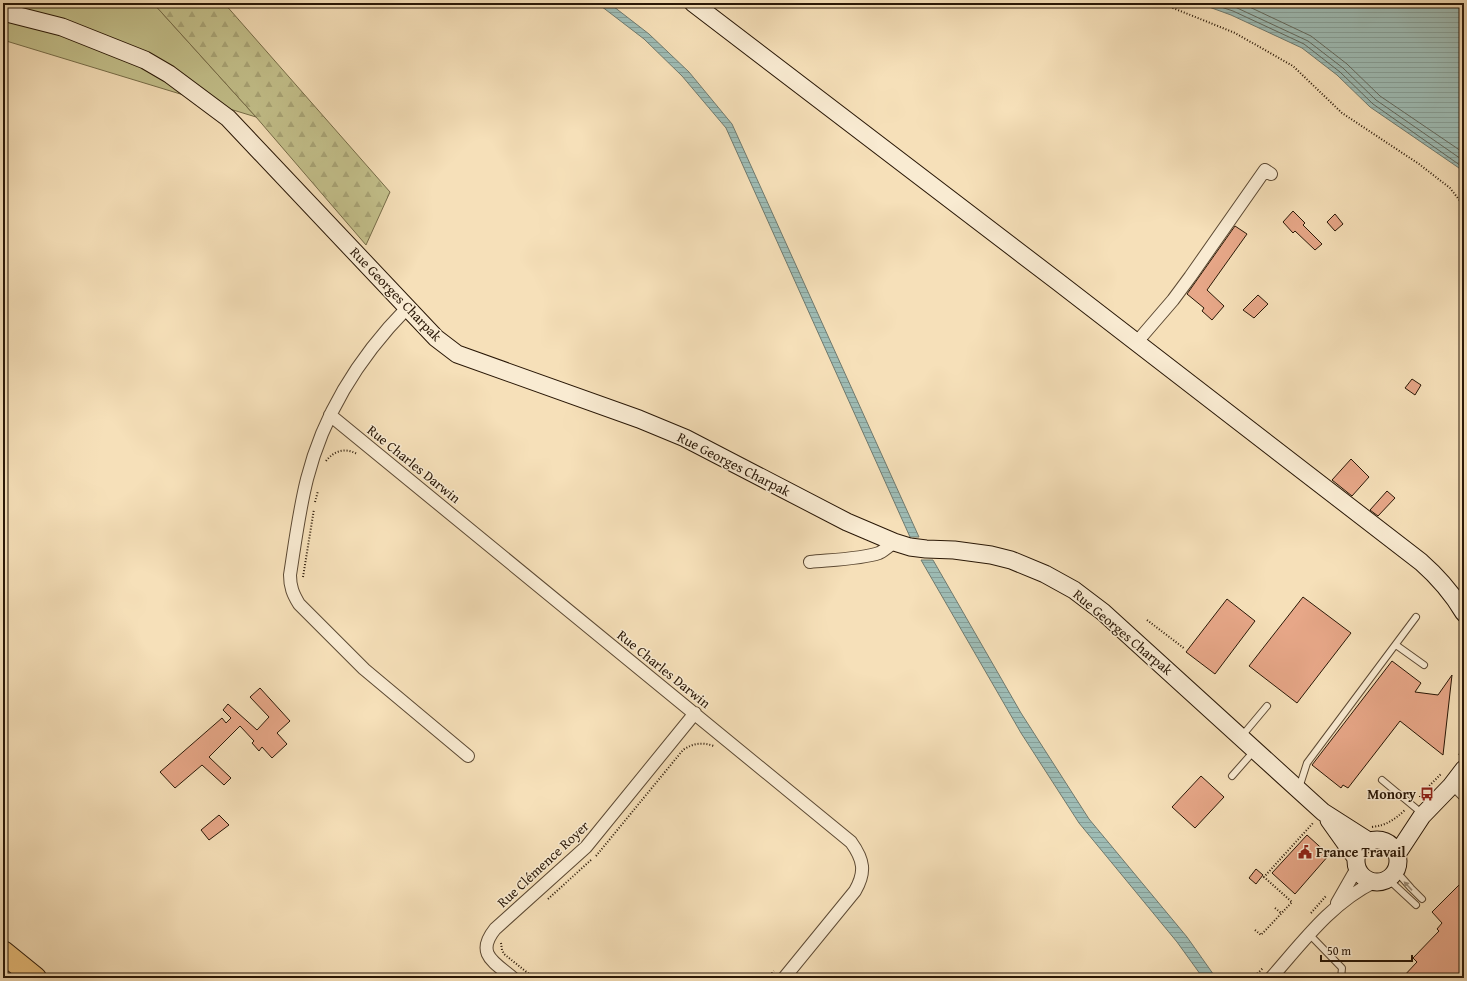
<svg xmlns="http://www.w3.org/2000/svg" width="1467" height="981" font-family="'Gentium Book Plus',serif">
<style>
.grass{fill:#c3c08b;stroke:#766c48}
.forest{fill:url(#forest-firs);stroke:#766c48}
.water{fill:url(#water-rules);stroke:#6f7a6f}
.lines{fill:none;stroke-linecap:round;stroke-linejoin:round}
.shore{stroke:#646a5e;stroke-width:1}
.building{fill:#e7a788;stroke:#291706}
.lane-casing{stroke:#5c4933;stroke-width:8}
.street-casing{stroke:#5c4933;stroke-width:14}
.secondary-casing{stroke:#291706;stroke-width:19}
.highway-casing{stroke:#291706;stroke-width:24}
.path{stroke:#291706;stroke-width:2;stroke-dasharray:1 2;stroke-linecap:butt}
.lane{stroke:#f9ebd2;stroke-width:6}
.street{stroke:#f9ebd2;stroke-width:12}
.secondary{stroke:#f9ebd2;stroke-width:17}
.highway{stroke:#ebc07c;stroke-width:22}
.oneway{fill:#9b8c76}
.labels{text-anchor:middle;stroke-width:3;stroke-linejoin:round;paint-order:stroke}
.street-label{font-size:14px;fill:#291706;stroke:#f9ebd2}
.poi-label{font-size:14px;font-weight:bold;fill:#291706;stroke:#f9ebd2;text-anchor:end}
</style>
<defs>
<pattern id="forest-firs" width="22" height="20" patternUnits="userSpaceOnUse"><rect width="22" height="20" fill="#c3c08b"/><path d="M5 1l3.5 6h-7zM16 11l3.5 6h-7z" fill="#a8a476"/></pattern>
<pattern id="water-rules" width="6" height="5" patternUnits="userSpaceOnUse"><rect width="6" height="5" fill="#9ebcb5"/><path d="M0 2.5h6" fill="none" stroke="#88a19a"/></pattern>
</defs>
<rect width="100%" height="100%" fill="#f6e0b9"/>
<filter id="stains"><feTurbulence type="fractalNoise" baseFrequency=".005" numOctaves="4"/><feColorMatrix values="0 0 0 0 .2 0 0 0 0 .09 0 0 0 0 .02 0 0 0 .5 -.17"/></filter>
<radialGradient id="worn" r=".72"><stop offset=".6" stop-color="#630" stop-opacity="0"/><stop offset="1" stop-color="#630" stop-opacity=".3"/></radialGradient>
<!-- grass -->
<path class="grass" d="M3,3H153L256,117L3,40Z"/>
<!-- forest -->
<path class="forest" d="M153,3H224L390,192L366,245L256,117Z"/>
<!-- water -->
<path class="water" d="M597,3H609L649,34L689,72L732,124L919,537H910L726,128L682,76L644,39Z
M1198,3H1464V174L1459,168L1370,107L1337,75L1302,48L1231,15Z
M921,560H933L1021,713L1089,819L1187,937L1216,978H1203L1177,942L1079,823L1021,733Z"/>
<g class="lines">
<!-- shore -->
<path class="shore" d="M1209,3L1233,11L1304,44L1340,72L1373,104L1464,168
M1224,3L1235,7L1308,41L1343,68L1376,100L1464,161
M1241,3L1311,36L1347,64L1380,96L1464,153"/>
</g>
<!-- building -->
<path class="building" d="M1293,211L1305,223L1303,225L1322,244L1315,250L1295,231L1293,233L1283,222Z
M1335,214L1343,224L1335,231L1327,222Z
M1235,226L1247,234L1207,290L1224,306L1212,320L1202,311L1204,308L1187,294Z
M1258,295L1268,304L1254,318L1243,310Z
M1412,379L1421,385L1415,395L1405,388Z
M1351,459L1369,477L1352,496L1332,480Z
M1387,491L1395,498L1378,516L1370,510Z
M1303,597L1351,633L1297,703L1249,666Z
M1227,599L1255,621L1215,674L1186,652Z
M1392,661L1421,683L1415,692L1438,695L1452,675L1443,755L1400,721L1348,788L1343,785L1341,788L1312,765Z
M260,688L290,721L277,733L287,744L272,758L262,747L259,751L252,743L254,741L240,726L209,757L231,778L224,785L202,765L175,788L160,772L222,718L226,723L231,718L223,710L228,704L257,730L269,717L250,697Z
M1201,776L1224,797L1195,828L1172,807Z
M219,815L229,825L209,840L201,830Z
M1307,835L1329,855L1295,894L1272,873Z
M1256,869L1263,875L1256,884L1249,878Z
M1464,880V978H1402L1417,962L1413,958L1439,931L1437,929L1442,923L1432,912Z"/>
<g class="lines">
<!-- lane casing -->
<g class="lane-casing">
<path id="lane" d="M1396,645L1424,665
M1241,737L1267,706
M1232,776L1254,751
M1382,780L1418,810L1421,815
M1452,787L1464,799
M1299,788L1307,763L1416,617
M1396,871L1411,888L1422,899
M1388,879L1416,905
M1310,935L1342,968L1341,978"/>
</g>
<!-- street casing -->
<g class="street-casing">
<path id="street" d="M407,308C359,357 324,412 307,479C299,511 295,543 290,575C290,587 293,594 299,604L364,669L468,756
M1136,343L1173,300L1190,277L1265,170L1271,174
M330,415L851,842C864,860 866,872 855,891L784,978
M810,562C829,560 862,559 879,553C885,550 889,546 894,542
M1337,903L1357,868
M513,978C494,962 475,954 495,929L586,847L695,713
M1271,978C1302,943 1331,903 1374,882"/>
</g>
<!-- secondary casing -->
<g class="secondary-casing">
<path id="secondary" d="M693,3L1057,281L1421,562C1438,577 1452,593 1464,613
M3,12L62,27L145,60L169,74L228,118L436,338L457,354L639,419L685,438L847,522L894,542L910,547L926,549L954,550L991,555L1011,560L1045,574L1074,590L1103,612L1323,812L1370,842
M1329,820L1356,858
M1356 861a21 21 0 1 1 42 0a21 21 0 1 1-42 0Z
M1397,854L1422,816L1451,786L1464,769"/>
</g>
<!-- highway casing -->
<g class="highway-casing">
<path id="highway" d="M3,952L35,978"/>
</g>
<!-- path -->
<path class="path" d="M1165,3L1173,8L1235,33L1293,66L1342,113L1419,164L1450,188L1464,206
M326,461C334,451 345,447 357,454
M315,502L318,491
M303,577L314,509
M1147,620L1185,649
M1459,755L1464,750
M1420,797V795L1441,774
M1372,827C1387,825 1394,820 1405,810
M596,856L683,750C693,743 702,742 714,746
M548,899L591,860
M1275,908L1281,913
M1311,913L1326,896
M1255,930L1261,935L1292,902L1264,877L1314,822
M501,943L502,950L504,954L534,978
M1289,974L1294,978
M768,978L774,971
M1253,978L1263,968"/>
<!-- lane -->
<use href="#lane" class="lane"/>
<!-- street -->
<use href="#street" class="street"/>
<!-- secondary -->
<use href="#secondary" class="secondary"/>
<!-- highway -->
<use href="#highway" class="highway"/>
</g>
<!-- one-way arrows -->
<defs><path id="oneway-solid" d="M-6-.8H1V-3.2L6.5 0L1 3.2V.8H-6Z"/></defs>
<use class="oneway" href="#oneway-solid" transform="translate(1408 886) rotate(-133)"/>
<!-- icons -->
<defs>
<g id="bus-bare" transform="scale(1.08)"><path d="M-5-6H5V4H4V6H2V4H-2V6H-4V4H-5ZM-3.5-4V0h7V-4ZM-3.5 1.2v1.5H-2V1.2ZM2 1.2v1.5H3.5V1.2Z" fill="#8f2418" stroke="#f9ebd2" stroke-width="2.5" paint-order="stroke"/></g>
<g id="civic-bare" transform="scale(1.08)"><path d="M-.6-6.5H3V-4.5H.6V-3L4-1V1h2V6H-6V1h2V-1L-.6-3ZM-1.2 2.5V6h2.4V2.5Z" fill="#8f2418" stroke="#f9ebd2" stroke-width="2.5" paint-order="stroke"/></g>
</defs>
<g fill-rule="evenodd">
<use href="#bus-bare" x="1427" y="794"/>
<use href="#civic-bare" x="1305" y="852"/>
</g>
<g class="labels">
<!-- street labels -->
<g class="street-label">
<text transform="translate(396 294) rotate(46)" y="5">Rue Georges Charpak</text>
<text transform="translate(414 464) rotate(39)" y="5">Rue Charles Darwin</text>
<text transform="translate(734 464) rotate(27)" y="5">Rue Georges Charpak</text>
<text transform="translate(1123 632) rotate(40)" y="5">Rue Georges Charpak</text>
<text transform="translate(664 669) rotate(39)" y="5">Rue Charles Darwin</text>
<text transform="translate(543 864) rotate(-43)" y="5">Rue Clémence Royer</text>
</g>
<!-- poi labels -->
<g class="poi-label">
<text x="1416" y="799">Monory</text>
<text x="1316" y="857" text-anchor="start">France Travail</text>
</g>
</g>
<!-- margin -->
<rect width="1467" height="981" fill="none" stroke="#f6e0b9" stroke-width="16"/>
<rect x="4" y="4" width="1459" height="973" fill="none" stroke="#291706" stroke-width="2"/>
<rect x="8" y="8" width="1451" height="965" fill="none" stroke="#291706"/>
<!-- scale -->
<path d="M1321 955v6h91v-6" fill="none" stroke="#291706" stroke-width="2"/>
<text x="1327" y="955" font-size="12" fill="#291706" stroke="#f9ebd2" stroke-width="3" paint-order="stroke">50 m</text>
<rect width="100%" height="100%" filter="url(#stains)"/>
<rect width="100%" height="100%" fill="url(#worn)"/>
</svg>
